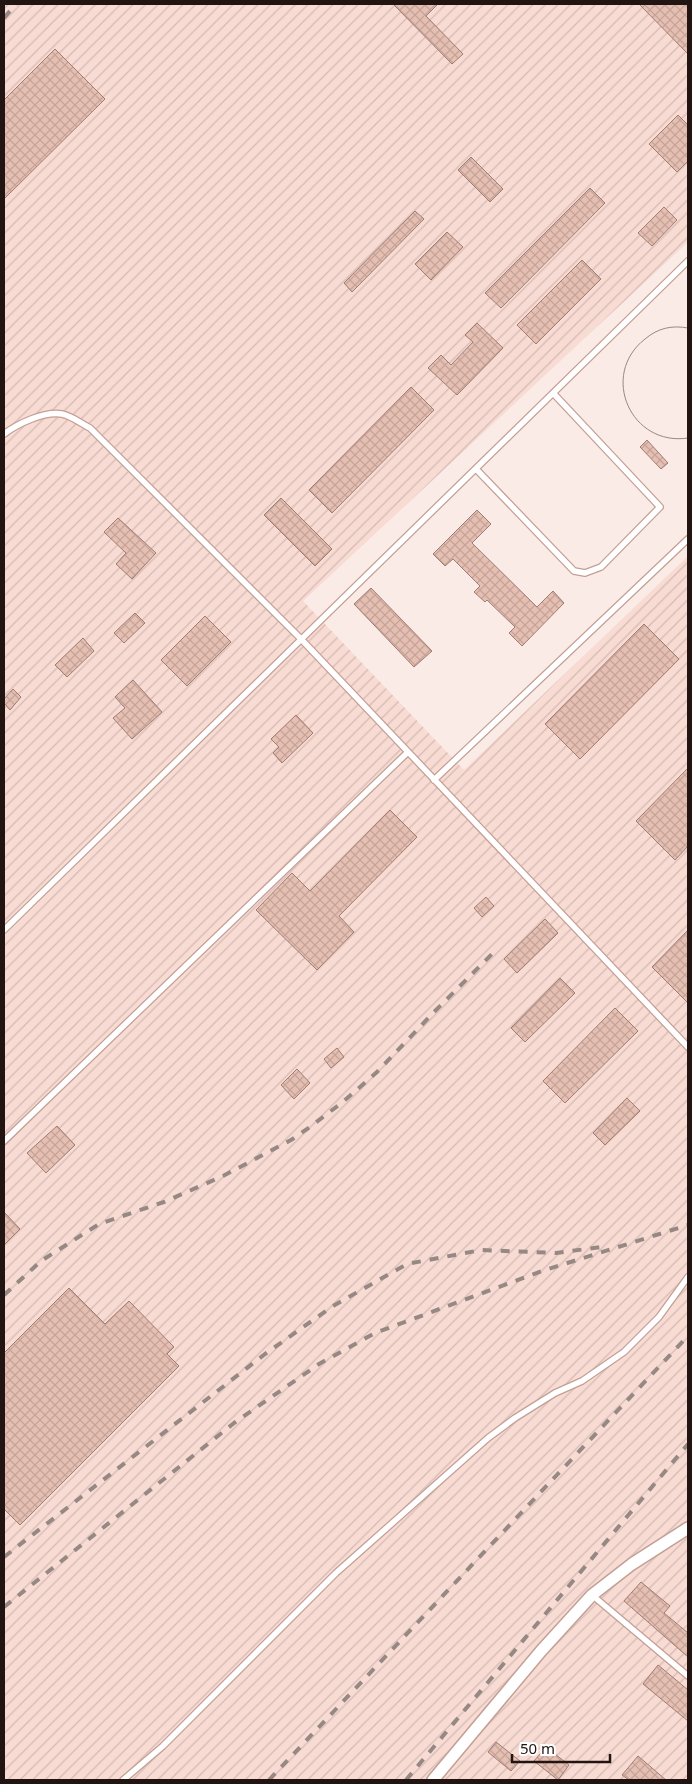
<svg xmlns="http://www.w3.org/2000/svg" width="692" height="1784" font-family="'Noto Sans',sans-serif">
<style>
.industrial{fill:url(#industrial-furrows)}
.building{fill:url(#building-cross-hatch);stroke:#a07c72}
.lines{fill:none;stroke-linecap:round;stroke-linejoin:round}
.service-casing{stroke:#c49f94;stroke-width:8}
.minor-casing{stroke:#c49f94;stroke-width:14}
.service{stroke:#fff;stroke-width:5.5}
.minor{stroke:#fff;stroke-width:11}
.tram{stroke:#968883;stroke-width:1}
.rail{stroke:#968883;stroke-width:4;stroke-dasharray:9 9;stroke-linecap:butt}
</style>
<defs>
<pattern id="industrial-furrows" width="10" height="10" patternUnits="userSpaceOnUse" patternTransform="scale(1.25)"><rect width="10" height="10" fill="#f8dbd3"/><path d="M-1 1l2-2M0 10L10 0M9 11l2-2" fill="none" stroke="#d4bbb4"/></pattern>
<pattern id="building-cross-hatch" width="8" height="8" patternUnits="userSpaceOnUse" patternTransform="scale(1.25)"><rect width="8" height="8" fill="#e6bfb3"/><path d="M0 0l8 8M0 8l8-8" fill="none" stroke="#c5a399"/></pattern>
</defs>
<rect width="100%" height="100%" fill="#fbebe6"/>
<!-- industrial -->
<path class="industrial" d="M4,4H688V242L303,601L464,770L688,556V1780H4Z"/>
<!-- building -->
<path class="building" d="M393,4H438L426,16L463,54L452,64Z
M639,4H688V54Z
M55,49L105,99L4,199V100Z
M678,115L688,125V161L677,172L649,144Z
M471,157L503,189L490,202L458,170Z
M590,188L605,203L501,308L485,293Z
M664,207L677,220L652,246L638,233Z
M415,211L424,219L352,292L344,283Z
M447,232L463,247L431,280L415,264Z
M582,260L601,279L536,344L517,325Z
M477,323L503,348L457,395L428,368L441,355L451,365L473,342L465,335Z
M411,387L434,410L332,513L309,490Z
M647,440L668,463L661,469L640,447Z
M281,498L332,549L315,566L264,515Z
M477,510L491,524L472,543L537,607L553,591L564,603L522,646L509,633L515,627L487,600L485,602L474,592L480,586L453,559L445,566L433,554Z
M118,518L156,553L132,579L116,564L126,553L104,532Z
M371,588L432,651L414,667L354,604Z
M135,613L145,623L124,643L114,633Z
M205,616L231,642L187,686L161,660Z
M644,624L679,659L580,759L545,724Z
M83,638L94,651L67,677L55,665Z
M133,680L162,712L132,739L113,718L125,708L115,697Z
M13,689L21,697L10,710L4,703V699Z
M296,715L313,733L282,763L273,753L279,747L271,739Z
M688,768V846L675,860L636,821Z
M390,810L417,837L339,916L354,932L317,970L256,910L292,873L310,891Z
M486,897L494,906L482,917L474,908Z
M545,919L558,933L517,973L504,959Z
M688,930V1003L652,967Z
M560,978L575,993L525,1042L511,1028Z
M615,1008L638,1031L565,1103L543,1081Z
M337,1048L344,1057L331,1068L324,1059Z
M297,1069L310,1083L294,1099L281,1085Z
M627,1098L640,1111L605,1145L593,1133Z
M57,1126L75,1145L46,1173L27,1153Z
M4,1212L20,1229L4,1245Z
M69,1288L105,1324L129,1301L174,1347L167,1354L179,1366L20,1525L4,1509V1353Z
M641,1582L670,1606L664,1613L688,1633V1657L624,1601Z
M658,1665L688,1690V1721L643,1684Z
M496,1742L520,1761L511,1771L488,1752Z
M546,1747L569,1765L558,1780L534,1761Z
M638,1756L666,1780H629L622,1775Z"/>
<g class="lines">
<!-- service casing -->
<g class="service-casing">
<path id="service" d="M4,434C17,424 44,411 62,414C72,416 82,424 90,428L301,639L688,1047
M476,469L574,571L585,573L601,567L660,507L553,393
M434,780L688,539
M4,930L688,261
M4,1141L408,752
M592,1595L688,1676
M123,1780L163,1746L336,1573L488,1438L515,1418L555,1393L582,1381L624,1352L659,1317L688,1277"/>
</g>
<!-- minor casing -->
<g class="minor-casing">
<path id="minor" d="M433,1780L541,1651L592,1595L632,1564L688,1528"/>
</g>
<!-- service -->
<use href="#service" class="service"/>
<!-- minor -->
<use href="#minor" class="minor"/>
<!-- tram -->
<path class="tram" d="M688,328C672,325 658,328 645,339C599,375 631,447 688,438"/>
<!-- rail -->
<path class="rail" d="M4,18L16,4
M4,1295L41,1261L99,1224L164,1202L223,1176L291,1140L310,1127L344,1101L377,1072L434,1012L494,952
M4,1557L265,1354L333,1306L407,1264L481,1250L556,1253L601,1247
M4,1607L234,1423L319,1364L375,1333L542,1271L688,1225
M269,1780L688,1336
M406,1780L688,1444"/>
</g>
<!-- border -->
<rect width="692" height="1784" fill="none" stroke="#221511" stroke-width="10"/>
<!-- scale -->
<path d="M512 1754v8h98v-8" fill="none" stroke="#221511" stroke-width="2.5"/>
<text x="520" y="1754" font-size="15" fill="#221511" stroke="#ffffff" stroke-width="4" paint-order="stroke">50 m</text>
</svg>
